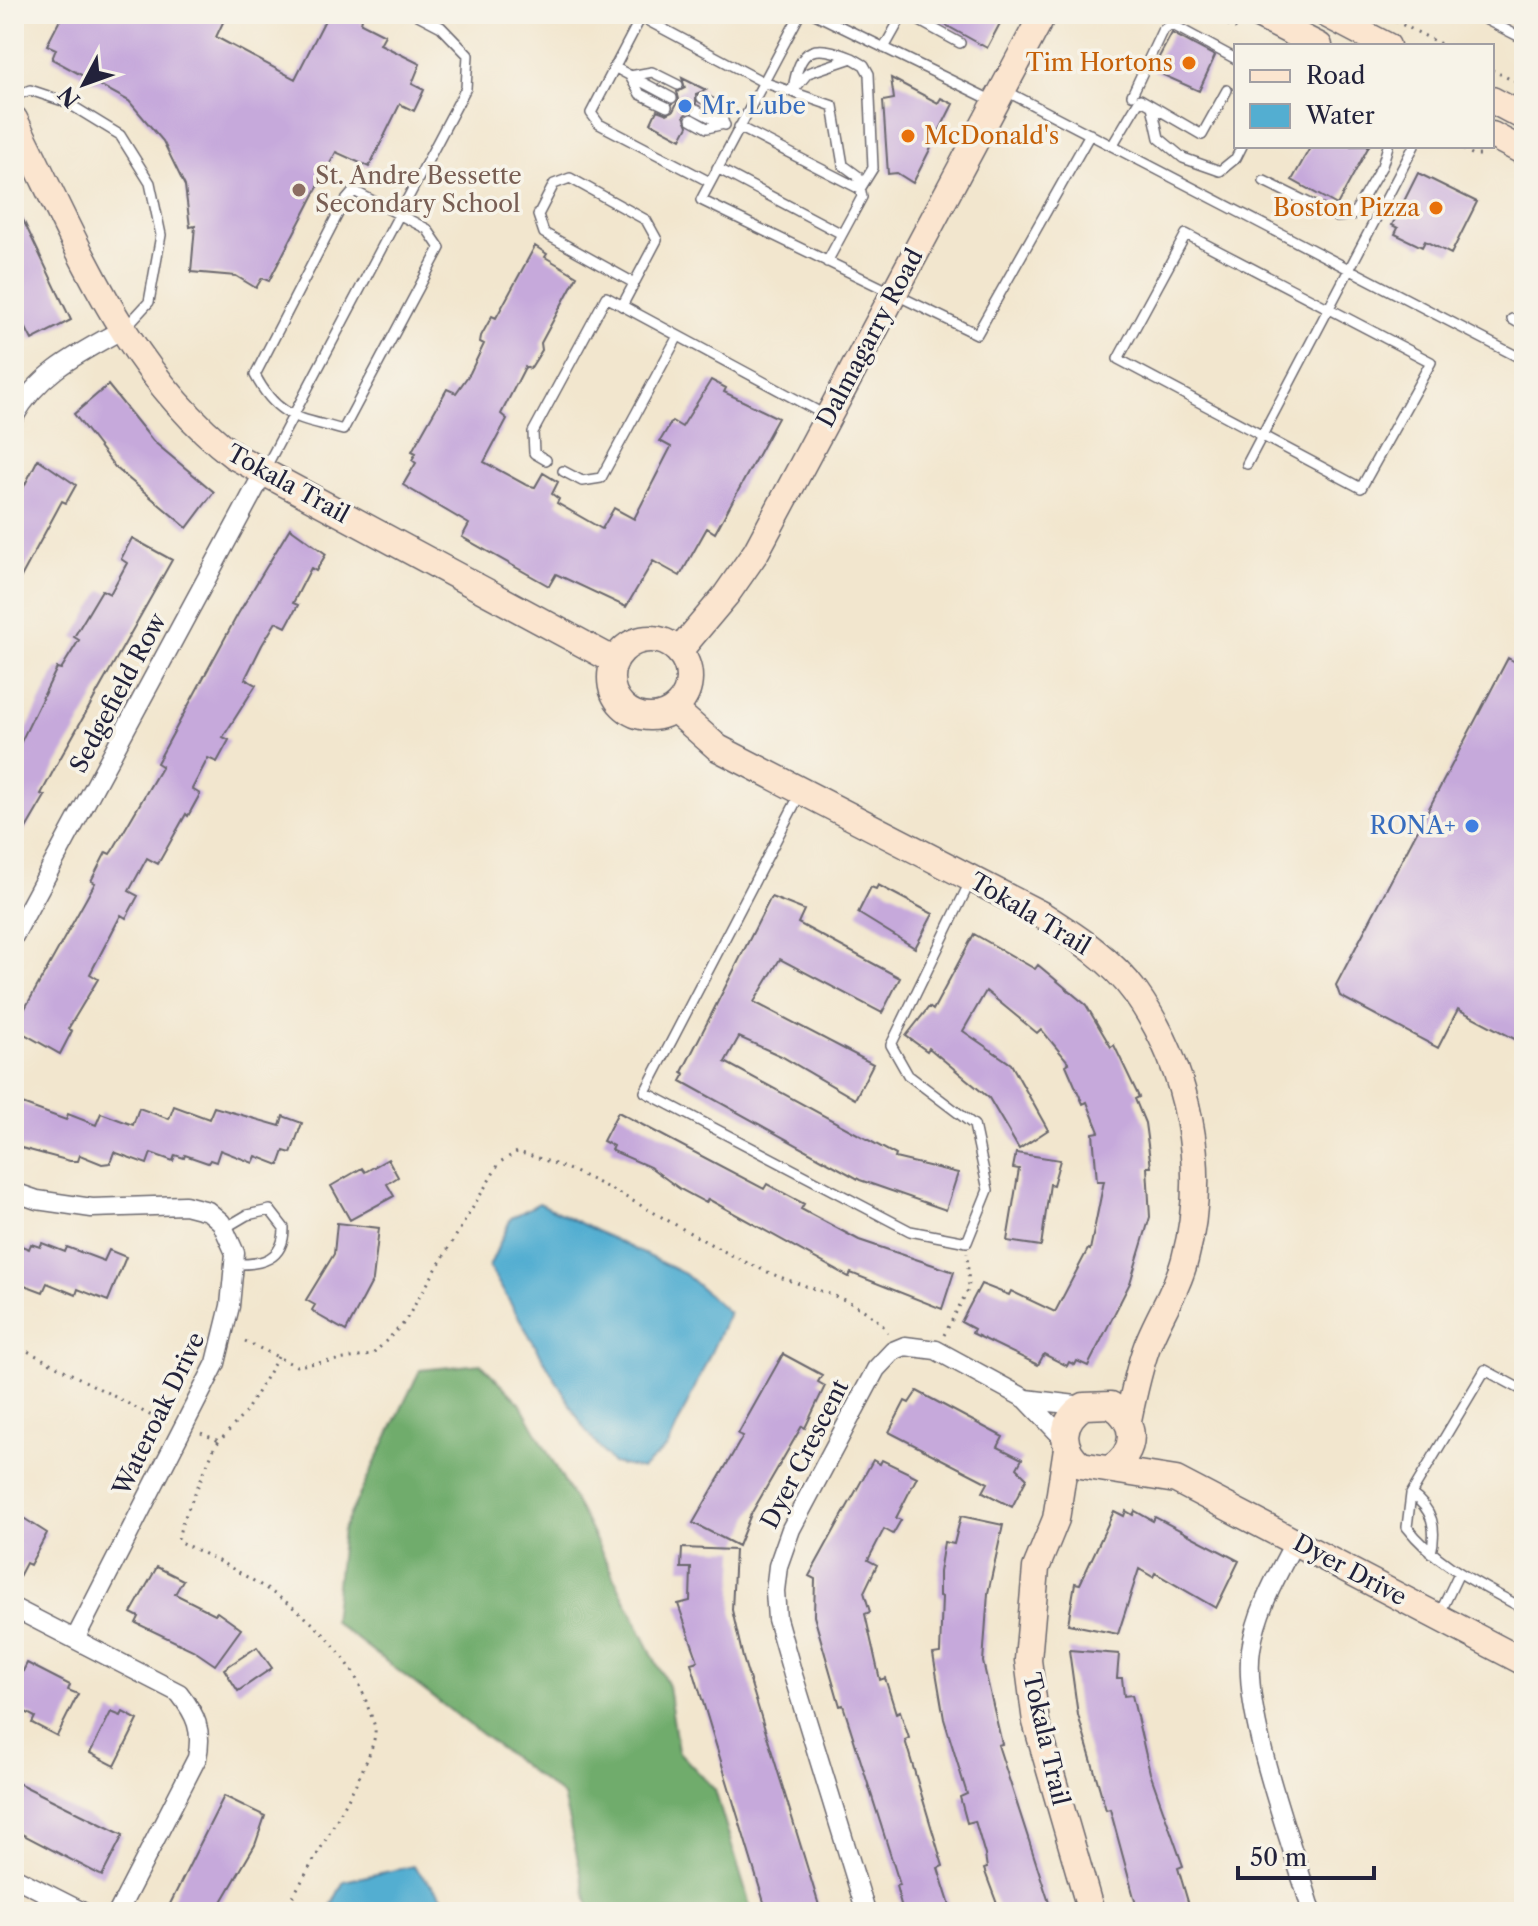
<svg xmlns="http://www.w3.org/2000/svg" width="1538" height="1926" font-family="'Libre Caslon Text',serif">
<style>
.forest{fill:#6fac6c;stroke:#486754;stroke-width:2}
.water{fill:#53aed1;stroke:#3a6886;stroke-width:2}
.building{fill:#c6a9db}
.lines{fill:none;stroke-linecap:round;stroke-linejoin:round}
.lane-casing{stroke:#6b676e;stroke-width:12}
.street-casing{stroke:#6b676e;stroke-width:21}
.secondary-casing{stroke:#6b676e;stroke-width:29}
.path{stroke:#6b676e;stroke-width:3;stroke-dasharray:2 6;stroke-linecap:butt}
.lane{stroke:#fff;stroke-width:9}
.street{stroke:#fff;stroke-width:18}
.secondary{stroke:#fbe5cf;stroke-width:26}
.food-dot{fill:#e8710a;stroke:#f7f3e8;stroke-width:3}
.shop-dot{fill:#3f7fe0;stroke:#f7f3e8;stroke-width:3}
.education-dot{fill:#8d6e63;stroke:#f7f3e8;stroke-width:3}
.labels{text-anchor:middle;stroke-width:7;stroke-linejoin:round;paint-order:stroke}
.food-label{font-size:24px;fill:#c56008;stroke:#f7f3e8;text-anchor:end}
.shop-label{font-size:24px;fill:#366cbe;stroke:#f7f3e8;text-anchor:start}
.education-label{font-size:24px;fill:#785e54;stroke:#f7f3e8;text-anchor:start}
.street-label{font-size:24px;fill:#22223b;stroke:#f7f3e8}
</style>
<rect width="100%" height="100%" fill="#f7f3e8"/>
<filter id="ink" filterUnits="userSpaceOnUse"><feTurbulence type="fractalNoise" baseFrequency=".0125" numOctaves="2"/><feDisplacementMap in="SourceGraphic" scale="16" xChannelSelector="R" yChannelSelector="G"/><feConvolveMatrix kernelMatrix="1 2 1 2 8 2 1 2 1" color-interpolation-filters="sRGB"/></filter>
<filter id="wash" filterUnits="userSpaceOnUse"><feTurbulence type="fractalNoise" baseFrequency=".006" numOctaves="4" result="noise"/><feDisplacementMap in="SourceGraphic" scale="32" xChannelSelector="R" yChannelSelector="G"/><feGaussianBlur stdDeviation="1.8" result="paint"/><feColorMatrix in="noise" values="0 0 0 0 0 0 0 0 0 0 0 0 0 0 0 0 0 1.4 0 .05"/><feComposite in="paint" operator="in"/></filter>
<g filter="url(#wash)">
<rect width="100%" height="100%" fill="#f2e6ce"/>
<!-- forest -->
<path class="forest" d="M481,1364L520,1403L586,1521L668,1686L678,1751L715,1790L752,1912H590L563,1796L333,1621L343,1529L420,1370Z"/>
<!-- water -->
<path class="water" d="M539,1203L685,1274L729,1313L668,1446L642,1469L612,1463L584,1428L489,1267L511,1218Z
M413,1866L457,1912H328L344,1881Z"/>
<g id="blocks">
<!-- building -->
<path class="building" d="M63,14H227L216,37L295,79L328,14H354L362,18L361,23L385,35L380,44L420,64L412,84L424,90L414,111L400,104L369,167L336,152L269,281L262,278L256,288L236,276L191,272L195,226L190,227L185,186L163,141L129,101L52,59L56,49L47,45Z
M926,14H1005L987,48Z
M1172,33L1215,56L1199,91L1152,70Z
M682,78L706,90L696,94V103L684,116L688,126L681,139L651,123L657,110L667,114L673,111L679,99L677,92L685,88Z
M891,78L938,103L941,98L953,104L913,183L897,173L888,174L883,101L894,99Z
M1311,146H1369L1337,205L1292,180Z
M1418,173L1477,202L1451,254L1425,241L1422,247L1395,234L1398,228L1392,225Z
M14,201L71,320L32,340L14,305Z
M535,246L547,254L545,257L577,276L541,343L542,350L530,369L525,367L501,414L507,419L484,462L526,485L535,487L543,473L558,482L552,494L559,499L557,503L602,529L614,508L634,519L671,447L660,441L672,421L682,427L711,380L726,388L724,392L778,418L715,533L707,528L680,576L653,561L626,607L556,574L549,586L462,537L469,524L403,485L416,463L412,460L416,453L412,451L447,389L456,393L470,373L484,344L480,342L481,336L492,316L496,318Z
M108,385L153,441L214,492L187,528L115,467L74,414Z
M38,459L76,485L66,503L62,501L14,590V506Z
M290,528L326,554L316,571L311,568L293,603L298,605L286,627L276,622L262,645L245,679L256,685L223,737L229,740L217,762L208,758L192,789L200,794L188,816L186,814L158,864L147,858L129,891L138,896L126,918L121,915L90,974L98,979L68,1029L72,1031L60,1054L14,1028L95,883L91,881L106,852L110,854L114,848L162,766L157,763L238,614Z
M132,538L172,560L57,764L41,794L45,796L14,849V746L18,748L57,668L61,669L79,640L74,637L102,590L110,594L127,563L121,559Z
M1508,658L1524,667V1044L1458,1009L1438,1048L1340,996L1336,985Z
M878,885L933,914L915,948L858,913L871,887L876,889Z
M771,897L804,910L798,923L900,978L882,1013L780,959L754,1002L873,1064L855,1099L781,1056L739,1037L725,1062L896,1155L895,1158L958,1173L946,1210L860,1180L681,1081L685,1074L682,1072Z
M974,934L1035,969L1038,965L1086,1005L1111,1047L1114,1045L1139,1097L1135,1099L1145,1123L1151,1167H1147L1150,1217L1130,1283L1088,1366L1077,1361L1075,1365L1069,1362L1067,1366L1044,1354L1038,1365L972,1333L974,1329L961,1322L981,1284L1009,1295L1011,1291L1055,1312L1088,1249L1090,1250L1104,1181H1097L1093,1133L1099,1132L1087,1102L1083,1104L1066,1065L1069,1063L1041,1029L1037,1033L986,991L963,1031L1011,1064L1048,1130L1019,1149L989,1098L929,1048L927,1051L906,1036L929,1007L933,1010Z
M14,1101L66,1120L68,1114L96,1125L101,1113L133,1125L139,1108L169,1119L174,1106L209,1119L214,1107L280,1126L283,1116L302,1123L291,1153L284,1151L279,1165L256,1156L253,1163L220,1150L216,1162L210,1160L208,1163L185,1155L184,1158L175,1155L173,1161L151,1153L147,1164L114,1152L110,1163L102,1164L80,1155L78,1161H70L14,1146Z
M618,1112L764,1189L767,1184L804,1204L801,1209L859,1240L954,1272L942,1309L851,1273L849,1277L708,1199L706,1203L680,1189L650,1167L611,1150L613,1146L603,1141Z
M1016,1153L1060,1160L1053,1185L1050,1184L1041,1246L1007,1241L1019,1169L1013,1168Z
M388,1159L398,1177L387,1184L394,1196L350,1220L331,1186L362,1168L365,1172Z
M337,1223L379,1228L373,1280L346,1331L316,1314L312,1310L315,1305L306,1300L334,1254Z
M14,1243L29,1249L31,1244L40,1247L42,1243L65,1252L67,1247L104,1261L109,1250L126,1257L108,1301L78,1289L76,1295L47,1283L43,1292L14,1281Z
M783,1354L822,1375L818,1382L825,1386L805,1428L802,1426L751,1514L738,1546L693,1523L743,1436L738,1434Z
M917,1391L1003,1437L998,1447L1022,1459L1017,1468L1027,1478L1012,1507L983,1492L988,1483L889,1432L905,1401L909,1403Z
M873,1460L880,1464L882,1460L917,1477L896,1518L901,1520L893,1534L884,1529L868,1560L877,1565L864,1592L870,1612L865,1614L880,1680L885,1678L896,1713L900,1711L909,1738L905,1740L943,1866L938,1868L952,1912H903L896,1886L900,1885L843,1705L840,1706L814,1616L815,1579L809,1576Z
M1114,1511L1124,1516L1126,1511L1133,1515L1135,1511L1153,1521L1155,1517L1239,1561L1216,1608L1155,1573L1153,1577L1139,1569L1118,1634L1068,1624L1075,1583L1080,1584Z
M14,1512L47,1533L30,1565L26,1563L14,1586Z
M961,1516L1003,1525L988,1593L983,1662L1002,1744L998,1745L1052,1912H1000L984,1869L987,1868L985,1855L975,1821L967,1823L960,1797L967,1794L944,1719L933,1654L940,1653L942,1597L939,1596V1572L944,1542L954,1544Z
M682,1548L735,1550L732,1610L743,1658L821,1912H767L691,1663L698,1661L678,1604L690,1601L691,1568H681Z
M157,1567L183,1580L175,1594L215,1614L217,1612L241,1629L215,1665L193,1650L136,1623L139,1617L131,1613Z
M257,1647L272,1668L238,1691L224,1669Z
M1069,1650L1119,1654L1117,1678H1122L1124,1696L1132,1695L1150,1773L1183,1866L1178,1868L1191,1912H1138L1110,1809L1106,1810L1078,1715Z
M27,1663L70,1685L68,1690L78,1694L57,1736L32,1723L35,1717L14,1706V1689Z
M111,1712L121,1716L123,1712L138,1720L115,1766L90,1753Z
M14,1781L123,1835L102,1876L14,1830Z
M224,1796L265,1816L255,1845L216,1912H166Z"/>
</g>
</g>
<g filter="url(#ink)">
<use href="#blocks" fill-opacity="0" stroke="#6b676e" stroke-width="2"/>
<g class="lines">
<!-- lane casing -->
<g class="lane-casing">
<path id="lane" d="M800,14L701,200L977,334L1090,134
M815,14L993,101
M907,14L960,43
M1475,14L1524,39
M884,48L903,14
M614,67L672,98
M793,89C800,46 814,43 852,58
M1006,91L1524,360
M1132,95L1162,31L1171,24L1236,59
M14,96L30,90L66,102L120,135L150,183L161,235L149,302L126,327
M1152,106L1159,138L1183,158L1220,171L1236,158L1242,146
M667,107L640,94L630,76L652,72L678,85
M696,110L725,125
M691,119L707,128L724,124L719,107L702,98
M739,127L860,189L873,168L869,74L864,65L852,58L808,73L792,92
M1112,146L1140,99L1202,135L1227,90
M717,168L842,234
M708,181L599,124L591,113L641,17L763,82L833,106L843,165L858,176L862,197L827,262
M1264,181L1337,217L1353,215L1382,166L1388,146
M354,191L427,229L440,248L343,430C298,417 278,419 255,375L343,204Z
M1186,234L1431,362L1361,488L1118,359Z
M622,306L657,240L646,220L570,178L554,184L538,215L544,233L634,283
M1512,319L1524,326
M546,460L534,453L533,432L606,297L825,415
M1247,464L1414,146
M265,469L466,88L468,55L441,27L416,14
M563,471L582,481L601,478L678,336
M800,794L645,1092L910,1231L967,1242L988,1190L974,1125L908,1075L891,1045L970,882
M225,1228L247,1215L270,1210L284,1228C284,1260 261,1265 234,1264
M1524,1391L1485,1370L1411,1494L1407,1527C1436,1565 1483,1586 1524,1609
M1411,1494C1433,1509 1437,1528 1431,1553
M1440,1613L1459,1573"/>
</g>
<!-- street casing -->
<g class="street-casing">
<path id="street" d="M14,417C39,372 80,353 123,329
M14,936L264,472
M14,1192L37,1200L92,1208L185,1205L208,1211L221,1222L235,1253L230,1306L216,1363L75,1639
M1026,1399L1084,1406
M1295,1541C1277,1576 1257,1609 1251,1649C1241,1713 1293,1846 1312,1912
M14,1608L179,1693C196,1715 203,1730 197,1758L118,1912
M14,1877L83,1912
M866,1912L793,1675L777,1619L775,1591L778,1566L791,1529L876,1369L893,1351L905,1346L936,1350L1026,1399L1065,1440"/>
</g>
<!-- secondary casing -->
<g class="secondary-casing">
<path id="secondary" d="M1256,14L1319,46
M1326,14L1387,46
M1492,100L1524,117
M14,119C75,238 125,373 234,456L615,661
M1492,135L1524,152
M611 678a39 39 0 1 1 78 0a39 39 0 1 1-78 0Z
M679,651L726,595L756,552L1043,14
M674,709L718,748L1042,915C1076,937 1111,959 1135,992C1189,1068 1209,1169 1185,1259C1177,1291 1157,1318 1146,1349C1138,1372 1133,1396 1128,1420
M1067,1448L1056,1519L1036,1568L1028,1660L1036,1722L1091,1912
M1111,1468C1137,1452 1138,1422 1111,1405L1084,1406C1060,1421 1059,1447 1081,1465L1176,1480L1524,1662"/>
</g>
<!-- path -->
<path class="path" d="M1206,14L1239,30
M1381,14L1445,46
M1492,70L1524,86
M1456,146L1474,155H1482
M944,1335L969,1288L967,1253
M245,1341L296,1366L372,1355L404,1323L500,1162L517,1152C603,1173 686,1238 770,1273C809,1290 862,1297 888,1332
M14,1344L167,1424
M278,1357L245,1413L215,1446L181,1526L178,1541C250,1576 341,1622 367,1704C369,1712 376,1724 375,1733C374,1763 302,1879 284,1912
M201,1433L219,1441"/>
<!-- lane -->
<use href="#lane" class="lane"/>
<!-- street -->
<use href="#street" class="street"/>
<!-- secondary -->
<use href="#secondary" class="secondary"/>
</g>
</g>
<!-- markers -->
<g class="food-dot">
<circle cx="1189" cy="63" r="8"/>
<circle cx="908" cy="136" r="8"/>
<circle cx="1436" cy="208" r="8"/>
</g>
<g class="shop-dot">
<circle cx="685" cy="106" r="8"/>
<circle cx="1472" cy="826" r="8"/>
</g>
<circle class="education-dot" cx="299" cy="190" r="8"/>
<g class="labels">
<!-- food labels -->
<g class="food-label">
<text x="1173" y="71">Tim Hortons</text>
<text x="924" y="144" text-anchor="start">McDonald's</text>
<text x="1420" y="216">Boston Pizza</text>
</g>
<!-- shop labels -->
<g class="shop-label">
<text x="701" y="114">Mr. Lube</text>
<text x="1456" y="834" text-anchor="end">RONA+</text>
</g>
<!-- education labels -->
<g class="education-label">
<text x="315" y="184">St. Andre Bessette<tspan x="315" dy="28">Secondary School</tspan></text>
</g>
<!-- street labels -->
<g class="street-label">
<text transform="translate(870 338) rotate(-62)" y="8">Dalmagarry Road</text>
<text transform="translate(288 484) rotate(29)" y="8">Tokala Trail</text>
<text transform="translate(118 693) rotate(-62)" y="8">Sedgefield Row</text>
<text transform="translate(1030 914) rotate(31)" y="8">Tokala Trail</text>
<text transform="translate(159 1414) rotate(-64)" y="8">Wateroak Drive</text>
<text transform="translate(805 1454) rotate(-63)" y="8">Dyer Crescent</text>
<text transform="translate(1350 1570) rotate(28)" y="8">Dyer Drive</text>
<text transform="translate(1046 1739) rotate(77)" y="8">Tokala Trail</text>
</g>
</g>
<!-- margin -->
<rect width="1538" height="1926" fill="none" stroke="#f7f3e8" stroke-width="48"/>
<!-- legend -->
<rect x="1234" y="44" width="260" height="104" fill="#f7f3e8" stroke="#a29fa3" stroke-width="2"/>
<rect x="1250" y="70" width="40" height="12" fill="#fbe5cf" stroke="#a29fa3" stroke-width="2"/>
<text x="1306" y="84" font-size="24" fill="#22223b">Road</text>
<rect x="1250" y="104" width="40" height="24" fill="#53aed1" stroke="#a29fa3" stroke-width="2"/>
<text x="1306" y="124" font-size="24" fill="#22223b">Water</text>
<!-- north arrow -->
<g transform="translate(84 84) rotate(229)" stroke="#f7f3e8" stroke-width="6" paint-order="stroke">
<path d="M0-6L14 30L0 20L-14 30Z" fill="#22223b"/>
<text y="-12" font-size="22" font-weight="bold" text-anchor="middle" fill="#22223b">N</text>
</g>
<!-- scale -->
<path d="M1238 1866v12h136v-12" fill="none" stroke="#22223b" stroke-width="4"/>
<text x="1250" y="1866" font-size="24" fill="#22223b" stroke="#f7f3e8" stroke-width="6" paint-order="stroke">50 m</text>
</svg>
